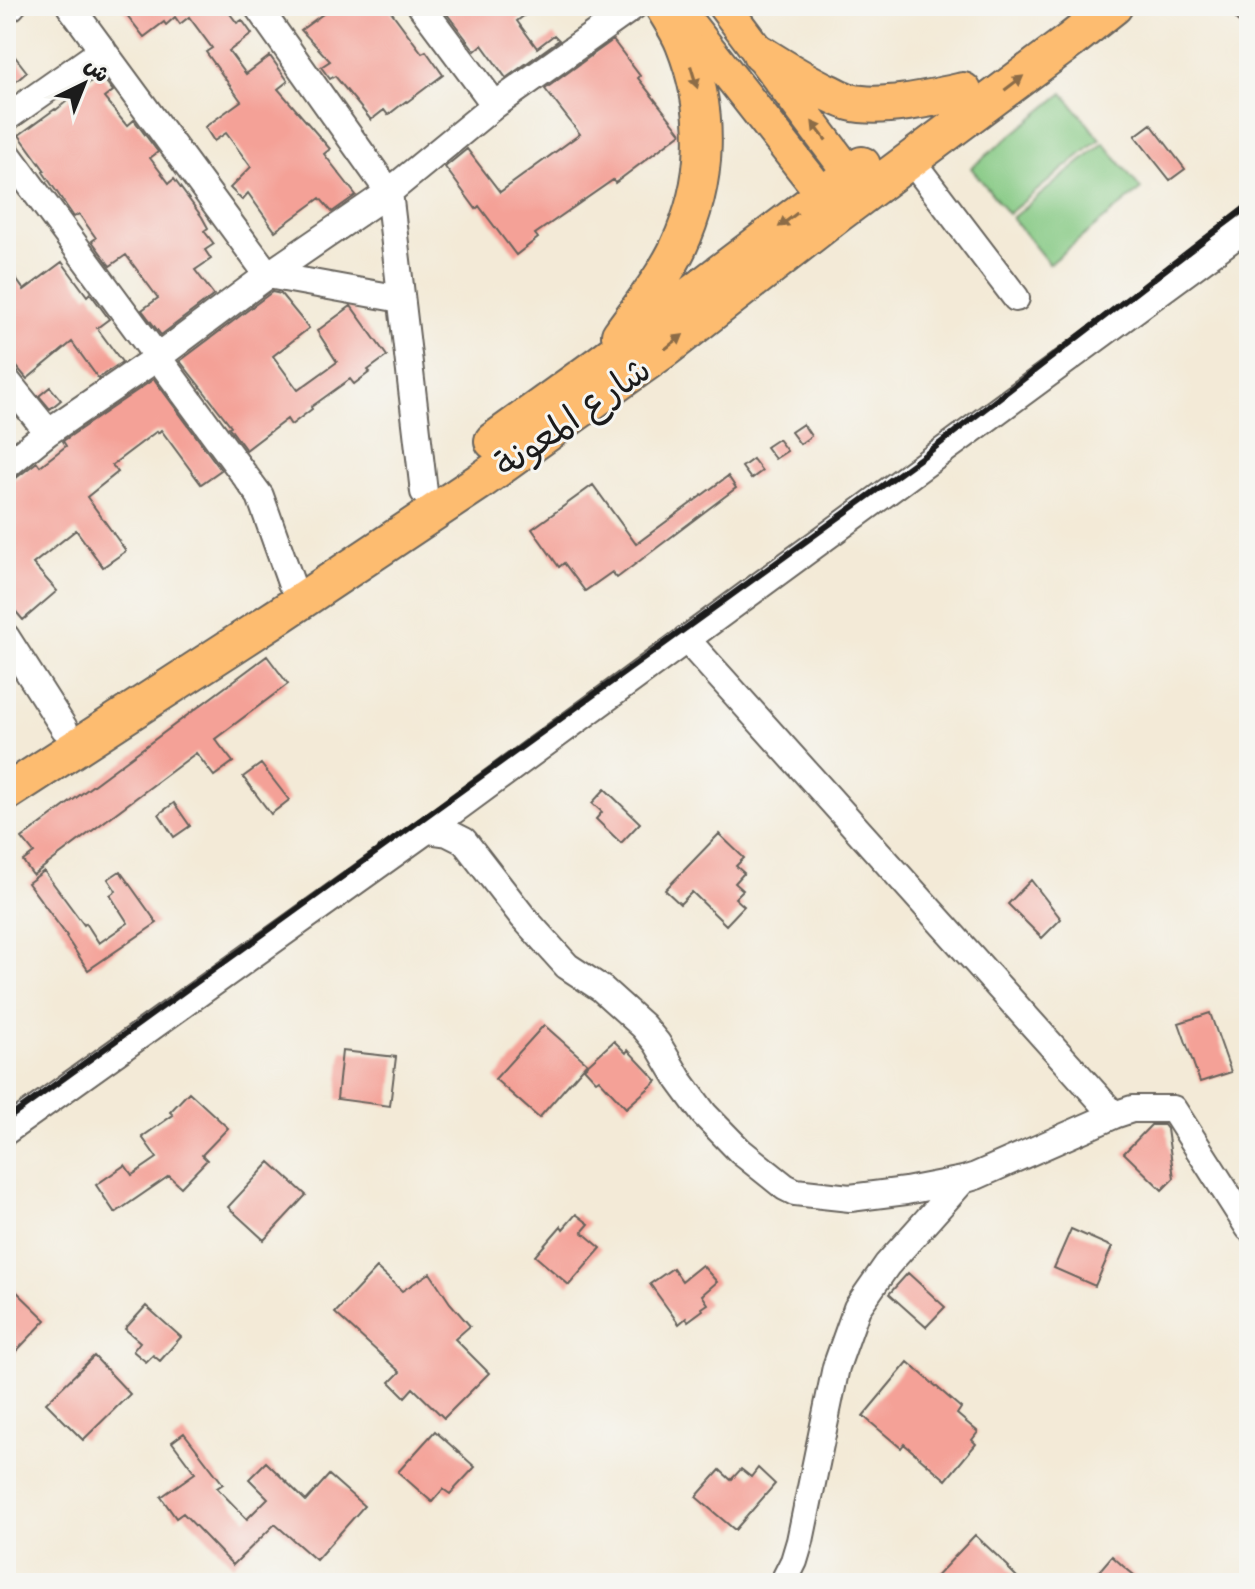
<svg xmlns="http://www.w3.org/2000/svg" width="1255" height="1589" font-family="'Indie Flower','Playpen Sans Arabic',sans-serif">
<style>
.green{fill:#85c983;stroke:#507250;stroke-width:2}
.building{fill:#f4a197}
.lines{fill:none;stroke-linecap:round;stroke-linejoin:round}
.minor-casing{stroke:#67645d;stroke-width:30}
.major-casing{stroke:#67645d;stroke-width:36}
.highway-casing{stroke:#67645d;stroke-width:40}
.minor{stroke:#fff;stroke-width:26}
.major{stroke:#fdbc70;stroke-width:32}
.highway{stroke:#fdbc70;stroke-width:36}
.rail{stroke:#1c1c1c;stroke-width:6}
.oneway{fill:#8c6c46}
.labels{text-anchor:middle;stroke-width:6;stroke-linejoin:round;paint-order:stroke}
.street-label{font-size:36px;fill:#1c1c1c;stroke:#f6f6f2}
</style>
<rect width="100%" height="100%" fill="#f6f6f2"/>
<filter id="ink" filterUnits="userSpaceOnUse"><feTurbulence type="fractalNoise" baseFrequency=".0125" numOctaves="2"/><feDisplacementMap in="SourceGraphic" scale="16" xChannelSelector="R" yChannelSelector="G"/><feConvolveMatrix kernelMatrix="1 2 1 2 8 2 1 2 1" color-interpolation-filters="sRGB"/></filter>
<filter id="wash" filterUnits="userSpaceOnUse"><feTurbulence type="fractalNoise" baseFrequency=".006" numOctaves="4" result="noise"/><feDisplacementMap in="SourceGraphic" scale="32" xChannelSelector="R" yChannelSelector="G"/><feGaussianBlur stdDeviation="1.8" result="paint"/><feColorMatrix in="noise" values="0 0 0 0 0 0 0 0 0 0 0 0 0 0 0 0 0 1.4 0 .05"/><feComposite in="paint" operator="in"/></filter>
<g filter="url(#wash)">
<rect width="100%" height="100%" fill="#f3ead7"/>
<!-- green -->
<path class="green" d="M1063,93L1100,139L1008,214L971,168Z
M1104,143L1141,189L1049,264L1012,218Z"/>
<g id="blocks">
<!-- building -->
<path class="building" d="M120,6H224L237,23L242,20L252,34L229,51L246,74L270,56L288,81L278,89L330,149L324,154L356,195L332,212L320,198L275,231L248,193L242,200L230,188L251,167L226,133L214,141L205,127L241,101L206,52L212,48L189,17L180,24L175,17L166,25L164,22L144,37Z
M334,6H387L422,53L426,51L443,75L407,102L406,101L388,115L384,110L371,120L335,76L330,79L321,67L330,61L301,30Z
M441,6H537L517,21L537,48L554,35L559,40L506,78L482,45L475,51Z
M1226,6H1249V36Z
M613,40L640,76L638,78L681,133L615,183L613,180L535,234L538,238L516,255L479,206L476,209L445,167L467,149L500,192L580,134L545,89Z
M6,45L27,72L6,90Z
M100,74L113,91L104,98L127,126L134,120L158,152L150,158L169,183L174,179L202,217L208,228L204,231L214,244L205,250L211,259L195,270L214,295L161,335L142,310L158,298L126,255L110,266L92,241L96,238L79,214L74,217L43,172L45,171L19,135L55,109L56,110Z
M1151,124L1185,169L1170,180L1135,136Z
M62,262L87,296L90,293L109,319L97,328L122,362L98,378L72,342L27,379L6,354V265L24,290Z
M272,292L281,294L309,328L273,356L298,390L337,362L317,331L351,306L387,356L368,370L370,372L354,384L350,379L311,407L312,409L291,425L287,419L246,450L229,427L231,426L180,361Z
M154,379L221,470L201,484L161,430L158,433L157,431L112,465L118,472L87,497L126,551L103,567L76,530L33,564L57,591L23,620L6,600V482L16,478L37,462L40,466L66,446L63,441Z
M50,387L61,400L50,409L39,396Z
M803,424L811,436L800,444L791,432Z
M778,439L787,451L775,459L766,447Z
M753,459L762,471L751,479L742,467Z
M728,476L736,488L617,578L612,572L585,591L564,563L559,567L532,529L593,485L636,544Z
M267,656L288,684L215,739L233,762L214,776L196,753L33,875L23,861L34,853L22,838Z
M261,764L289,800L271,814L243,777Z
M605,789L640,823L621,843L596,819L602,812L592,803Z
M174,803L190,826L174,837L159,814Z
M719,834L744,858L736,866L744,873L735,883L743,890L735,898L744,906L726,925L692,892L680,904L665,890Z
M44,871L84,925L86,923L99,943L128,923L110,895L116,891L108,879L120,871L157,923L88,970L66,937L67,936L28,883Z
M1031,880L1061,919L1042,938L1008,904Z
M1210,1013L1231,1072L1200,1082L1179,1023Z
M544,1025L587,1063L539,1118L495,1079Z
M614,1041L626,1053L628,1050L657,1081L626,1108L599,1079L596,1081L584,1068Z
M342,1051L396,1057L390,1106L337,1099Z
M189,1092L228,1128L202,1155L207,1160L181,1187L169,1176L115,1213L96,1185L125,1165L132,1175L157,1158L142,1137L173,1115L170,1112Z
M1151,1125H1164L1167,1129L1174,1178L1162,1190L1124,1153Z
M270,1162L306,1195L264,1240L228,1207Z
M576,1214L589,1224L582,1232L601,1248L569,1285L535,1256L561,1226L563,1229Z
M1071,1229L1112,1247L1095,1286L1054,1268Z
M702,1265L717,1282L702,1295L708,1304L702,1308L703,1310L688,1321L686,1318L679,1324L650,1284L673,1268L682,1281Z
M377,1268L402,1291L430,1273L450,1303L470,1326L455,1339L489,1373L444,1418L413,1388L405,1397L390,1382L400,1372L335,1313Z
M908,1273L945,1307L926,1327L889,1294Z
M14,1289L46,1320L6,1362V1298Z
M146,1306L181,1337L160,1361L153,1355L146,1362L133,1351L140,1342L125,1329Z
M94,1356L130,1394L83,1440L46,1403Z
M908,1362L961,1408L957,1414L978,1432L972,1440L976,1444L946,1480L904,1444L901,1448L863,1416Z
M435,1431L475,1467L450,1494L443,1489L432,1502L398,1472Z
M184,1433L223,1484L217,1488L247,1519L268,1498L249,1479L266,1462L306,1501L329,1475L364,1506L316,1560L275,1524L233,1565L183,1513L176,1518L161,1497L195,1473L172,1442Z
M758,1468L775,1484L735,1530L696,1497L720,1470L731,1480L741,1469L751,1477Z
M975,1535L1009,1567L1008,1568L1023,1583H930Z
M1112,1556L1123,1566L1144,1583H1089Z"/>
</g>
</g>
<g filter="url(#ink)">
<use href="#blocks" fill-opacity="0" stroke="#67645d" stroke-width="2"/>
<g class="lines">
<!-- minor casing -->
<g class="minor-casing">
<path id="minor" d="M70,6L268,275L401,299
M257,6L389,192L424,492
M421,6L495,105
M6,11L12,6
M6,118L103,50
M6,152L260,496L291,583
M911,160L1016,298
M6,380L48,432
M6,466L48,432L158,357L268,275L389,192L495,105L634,6
M6,637L64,728
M686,639L1114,1115
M427,830L1249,226
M6,1131L427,830L448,833L464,841L523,917L567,966L602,989L643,1026L657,1043L679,1080L704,1114L740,1151L785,1187L795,1192L850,1198L906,1191L963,1180L976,1176L1114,1115L1132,1109H1173L1249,1228
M783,1583L794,1561L800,1541L836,1367L857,1308L887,1265L963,1180"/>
</g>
<!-- major casing -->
<g class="major-casing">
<path id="major" d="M675,6L838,214
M724,6L865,194"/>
</g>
<!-- highway casing -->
<g class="highway-casing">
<path id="highway" d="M761,54C783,68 804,81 827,92C834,95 842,100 850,102C881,110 932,98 963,91
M620,335C640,307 663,279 678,248C709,182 711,112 684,44C679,31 670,18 663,6
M493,441L601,363L862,165
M6,793L280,615L479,482L665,349L838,214L1070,41L1114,6"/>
</g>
<!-- minor -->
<use href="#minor" class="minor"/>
<!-- major -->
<use href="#major" class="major"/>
<!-- highway -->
<use href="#highway" class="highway"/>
<!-- rail -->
<path class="rail" d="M6,1120L925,455L1249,205"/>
</g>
<!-- one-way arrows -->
<defs><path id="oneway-solid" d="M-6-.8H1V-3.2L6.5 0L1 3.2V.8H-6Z" transform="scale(2)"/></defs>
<g class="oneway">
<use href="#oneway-solid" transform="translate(694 77) rotate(73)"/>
<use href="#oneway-solid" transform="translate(1014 83) rotate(-37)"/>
<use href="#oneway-solid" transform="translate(819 131) rotate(-127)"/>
<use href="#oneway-solid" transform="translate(788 220) rotate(143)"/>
<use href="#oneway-solid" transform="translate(674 342) rotate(-38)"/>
</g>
</g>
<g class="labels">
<!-- street labels -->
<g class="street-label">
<text transform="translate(572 416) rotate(-35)" y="13">شارع المعونة</text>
</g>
</g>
<!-- margin -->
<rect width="1255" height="1589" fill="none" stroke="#f6f6f2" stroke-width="32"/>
<!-- north arrow -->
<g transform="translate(84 84) rotate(43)" stroke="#f6f6f2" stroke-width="6" paint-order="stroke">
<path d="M0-6L14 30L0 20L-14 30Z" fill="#1c1c1c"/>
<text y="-12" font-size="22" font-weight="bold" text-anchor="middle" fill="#1c1c1c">ش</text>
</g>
</svg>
